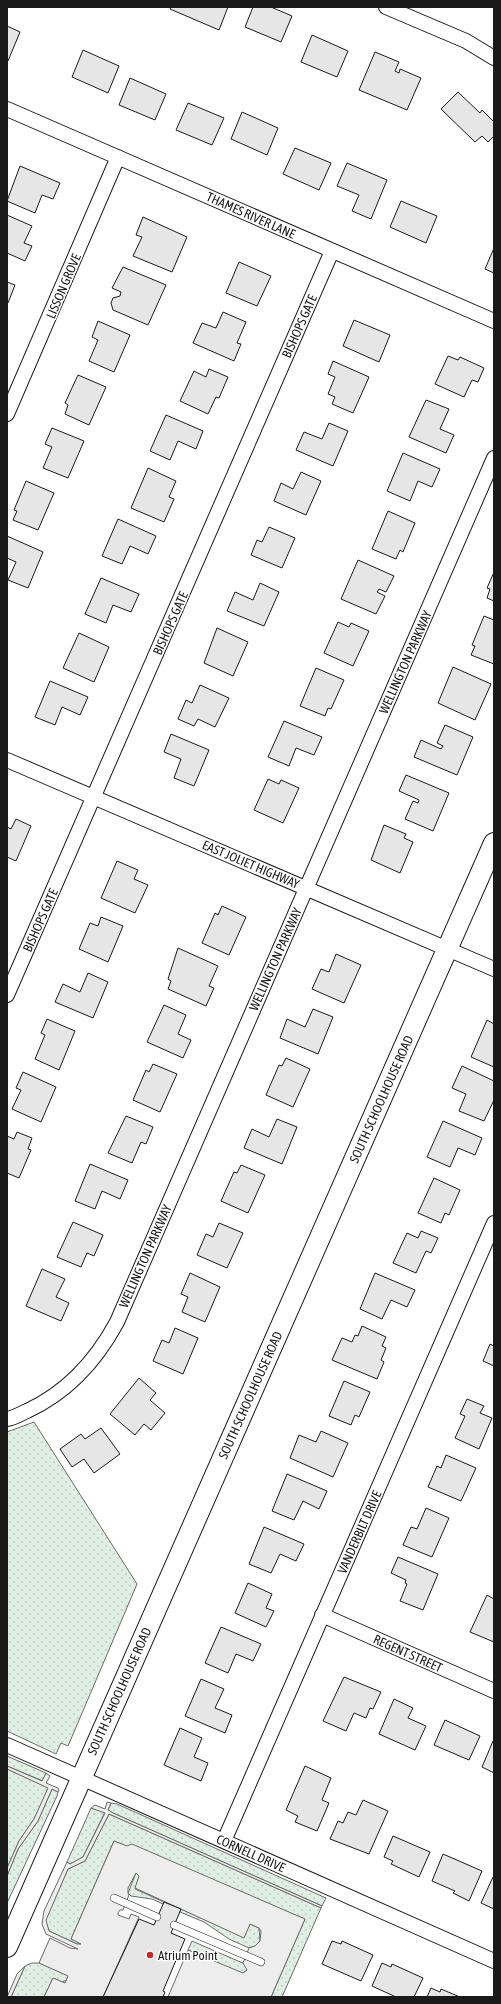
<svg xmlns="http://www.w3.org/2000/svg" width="501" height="2004" font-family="'Asap Condensed',sans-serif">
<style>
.grass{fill:url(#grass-dots);stroke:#6a6a6a}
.parking{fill:#ededed;stroke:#6a6a6a}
.building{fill:#e6e6e6;stroke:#1a1a1a}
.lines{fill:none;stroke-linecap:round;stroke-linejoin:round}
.lane-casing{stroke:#1a1a1a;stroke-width:8}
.street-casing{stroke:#1a1a1a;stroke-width:16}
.secondary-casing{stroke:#1a1a1a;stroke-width:22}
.lane{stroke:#fff;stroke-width:7}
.street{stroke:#fff;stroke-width:14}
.secondary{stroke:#fff;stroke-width:20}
.poi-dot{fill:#c62828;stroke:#fff;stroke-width:1.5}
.labels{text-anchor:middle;stroke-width:3;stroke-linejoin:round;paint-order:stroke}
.street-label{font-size:13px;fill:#1a1a1a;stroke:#fff}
.poi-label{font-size:13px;fill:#1a1a1a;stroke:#fff;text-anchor:start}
</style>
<defs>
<pattern id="grass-dots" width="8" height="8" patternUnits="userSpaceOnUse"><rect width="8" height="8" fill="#e0efe3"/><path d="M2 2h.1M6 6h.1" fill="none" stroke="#c0ccc2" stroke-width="1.8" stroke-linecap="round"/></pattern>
</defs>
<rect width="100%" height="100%" fill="#fff"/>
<!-- grass -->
<path class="grass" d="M34,1422L137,1584L68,1746L61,1743L56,1754L7,1731V1432Z
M7,1756L46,1773L43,1781L7,1766Z
M7,1769L49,1788L34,1819L19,1841L7,1868Z
M52,1789L58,1792L57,1796L7,1903V1876L18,1849L38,1821Z
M111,1803L117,1804L326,1898L322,1906L113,1813L108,1810Z
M91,1808L105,1812L83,1857L70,1864L67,1862Z
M109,1814L321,1908L282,1997H271L305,1919L114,1841L71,1939L83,1944H77L49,1931L45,1920L68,1869L85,1861Z
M136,1873L140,1876L135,1889L164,1902L163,1904L152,1899L131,1896L128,1893Z
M181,1909L244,1937L249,1925L250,1924L259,1928L260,1941L255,1946L249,1948L229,1939L204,1922L180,1912Z
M192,1941L245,1964L247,1970L243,1973H239L188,1950Z
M32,1963H39L66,1974L68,1976L67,1980L62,1982L53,1978L44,1997H11L25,1966Z"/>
<!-- parking -->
<path class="parking" d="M7,1766L42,1781L46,1773L50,1776L46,1783L58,1788L59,1790L58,1792L52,1789L38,1821L18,1849L7,1876V1868L19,1841L34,1819L48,1788L7,1769Z
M107,1802L111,1803L108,1810L113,1813L322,1906L321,1908L109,1814L85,1861L68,1869L46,1920L49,1931L77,1944H81L71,1939L114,1841L127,1846L132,1844L305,1919L271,1997H168L188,1950L243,1973L247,1970L243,1963L249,1948L255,1946L260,1941L261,1931L259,1928L250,1924L244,1938L135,1888L139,1876L136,1873L128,1888V1893L129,1895L123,1910H120L118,1913V1915L129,1919L131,1914L139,1917L103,1997H44L53,1978L65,1983L68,1976L39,1963L50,1938L70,1948L78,1949L46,1934L42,1924L44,1911L67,1862L70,1864L83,1857L105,1813L91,1808L95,1805L105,1809Z
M25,1966L11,1997H7L17,1974Z"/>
<!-- building -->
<path class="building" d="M171,7H228L219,30L170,9Z
M253,7H271L292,16L281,42L245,27Z
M7,26L20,32L8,61L7,60Z
M312,35L348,51L337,77L301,62Z
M83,50L119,66L108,93L72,77Z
M375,52L399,62L395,71L399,73L400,69L421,78L407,110L359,90Z
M130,78L166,94L155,120L119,105Z
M458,92L480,113L482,110L494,122V136L488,142L482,136L475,142L441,109Z
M188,103L224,118L212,145L176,130Z
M242,112L278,128L267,155L231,139Z
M295,148L331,163L319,190L283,174Z
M347,163L387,180L371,219L352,211L359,195L337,186Z
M20,166L60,183L53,199L42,195L35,213L7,201Z
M401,201L437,216L426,243L390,227Z
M7,215L32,226L24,243L32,246L25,261L7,253Z
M143,217L187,237L172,272L133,256L142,237L136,235Z
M494,248V273L485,269Z
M239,262L271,276L257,306L226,293Z
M123,267L166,285L148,325L113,310L111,303L113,298L120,296L121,292L112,288Z
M7,282L15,285L8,303H7Z
M223,312L246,322L237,343L241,344L234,361L193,343L202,323L216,328Z
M354,320L390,335L379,362L343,346Z
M98,321L130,335L114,372L89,361L98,340L92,337Z
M448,356L458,360L460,357L484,368L478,382L472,380L464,397L435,384Z
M333,361L369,377L353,413L332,404L335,397L328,394L335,377L328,374Z
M209,369L228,377L219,398L216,397L208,414L180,401L194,371L206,377Z
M78,375L106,387L89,425L65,414L68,405L65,403Z
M426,400L449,409L440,429L454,435L446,453L409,437Z
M166,415L203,431L196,449L178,441L170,460L150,451Z
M329,423L348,431L333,466L296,450L304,432L322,439Z
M52,428L84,441L68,478L43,468L52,447L45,444Z
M403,453L440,469L432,487L418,481L410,501L387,491Z
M148,468L176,481L169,497L174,499L164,522L131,508Z
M301,472L321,481L306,515L274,501L281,483L293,489Z
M26,481L54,493L38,530L13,520L17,511L14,510Z
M388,511L415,523L403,552L400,550L396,559L372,549Z
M118,519L156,536L148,554L130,546L122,564L102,556Z
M269,527L295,538L282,568L251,555L257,540L262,542Z
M7,536L43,552L28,588L8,580L16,562L7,558Z
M358,560L394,576L386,592L379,589L377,592L385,596L376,614L341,599Z
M494,572V601L487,598L490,589L487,588Z
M101,578L139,594L131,612L113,605L106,623L85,614Z
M260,583L279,592L264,626L227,611L235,592L253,600Z
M484,616L494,620V664L471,655L475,646L472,645Z
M338,622L349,627L351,623L369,631L353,666L324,653Z
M217,628L248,642L233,676L204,663Z
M79,633L109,647L94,682L63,668Z
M453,667L491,684L475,720L438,703Z
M316,668L344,680L331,709L328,708L325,716L300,706Z
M50,681L88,697L80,715L62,707L55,725L35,717Z
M200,685L229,698L215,727L198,719L194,726L178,719L186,700L192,703Z
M284,721L322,737L314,755L296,748L289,766L268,757Z
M445,725L473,737L457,775L414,757L421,740L441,749L443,746L437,743Z
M171,734L209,750L194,786L174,778L181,759L164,752Z
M406,775L449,793L433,831L405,819L413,801L418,803L419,800L399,791Z
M268,779L279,784L281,780L299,788L283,823L254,810Z
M16,819L31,826L16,861L7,857V827L11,829Z
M384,825L406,834L404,838L413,842L400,873L371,860Z
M117,861L138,870L134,879L148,885L135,913L101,898Z
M222,906L246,917L229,955L202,943L215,913L218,915Z
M101,917L123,926L108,962L79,949L90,923L98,926Z
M178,948L218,966L209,986L214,988L206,1006L168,989L171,981L168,979Z
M336,954L361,965L344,1003L312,989L321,969L329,972Z
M88,973L108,982L93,1018L55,1002L63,984L80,992Z
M164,1005L186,1015L178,1034L191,1040L183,1058L147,1042Z
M313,1009L333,1017L318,1054L280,1038L287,1019L305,1027Z
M47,1019L75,1031L59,1070L35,1059L45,1035L41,1033Z
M487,1020L494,1024V1067L471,1057Z
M286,1058L310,1069L293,1107L266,1095L279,1065L282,1066Z
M153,1064L177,1074L160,1112L133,1100L146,1070L149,1072Z
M462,1066L494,1081V1100L484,1121L459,1111L466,1094L452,1088Z
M23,1072L56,1087L41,1122L12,1109L21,1090L16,1088Z
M126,1116L153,1127L146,1144L141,1142L132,1163L108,1153Z
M277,1119L297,1127L282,1164L244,1148L252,1129L269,1137Z
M443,1121L482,1138L475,1155L458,1148L450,1167L427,1157Z
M17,1132L32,1138L28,1149L31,1150L19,1178L7,1173V1136L14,1139Z
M90,1164L128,1180L120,1199L102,1191L95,1209L75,1201Z
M241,1165L265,1175L248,1213L221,1201L234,1172L237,1173Z
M434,1178L460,1190L449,1215L445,1213L441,1223L418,1213Z
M73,1222L103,1235L94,1256L87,1253L81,1267L57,1257Z
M219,1223L243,1233L227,1268L197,1255L206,1234L213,1237Z
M421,1231L438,1238L431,1253L426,1251L416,1273L393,1263L407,1233L418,1238Z
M42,1269L65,1279L56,1297L69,1303L61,1321L26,1306Z
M190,1273L220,1287L205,1322L182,1312L188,1297L181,1294Z
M375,1273L415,1290L407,1307L391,1300L382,1319L360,1309Z
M362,1326L386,1337L382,1346L386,1348L381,1360L384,1362L377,1379L332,1360L342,1338L352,1342L355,1335L358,1336Z
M175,1328L198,1338L183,1374L153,1361L162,1340L169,1343Z
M490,1344L494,1346V1366L483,1361Z
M139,1378L156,1393L150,1400L165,1413L151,1430L144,1424L135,1435L110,1414Z
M344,1381L370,1392L359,1417L355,1415L351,1425L329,1416Z
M467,1399L484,1406L480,1413L492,1418L479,1449L455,1438L465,1416L460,1414Z
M101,1428L120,1454L94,1473L84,1459L72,1467L60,1449L81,1434L85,1439Z
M321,1431L348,1443L333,1477L290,1458L299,1435L316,1442Z
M446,1455L476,1468L461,1501L428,1487L437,1466L441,1468Z
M287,1474L327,1491L319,1509L303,1501L294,1520L272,1511Z
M426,1508L449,1518L432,1557L403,1545L411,1527L417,1529Z
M264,1527L304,1544L296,1561L280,1554L271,1573L249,1564Z
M398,1557L438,1574L423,1610L400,1601L407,1584L405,1583L406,1580L391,1573Z
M248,1583L272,1594L266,1608L274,1611L266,1627L235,1613Z
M487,1595L494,1599V1642L470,1632Z
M221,1627L261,1644L253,1661L236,1654L228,1673L205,1663Z
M344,1677L381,1692L373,1709L370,1708L366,1718L354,1713L346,1731L323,1721Z
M201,1679L224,1689L215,1708L232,1715L225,1733L185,1716Z
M394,1699L413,1708L408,1718L426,1726L415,1750L379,1734Z
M445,1720L480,1736L469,1760L434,1745Z
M180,1728L202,1738L194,1757L208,1763L201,1781L164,1765Z
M493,1741L494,1742V1773L482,1767Z
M305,1766L331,1778L322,1800L329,1803L317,1831L295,1822L298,1816L286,1810Z
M363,1800L388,1811L369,1854L330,1839L338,1821L343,1823L348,1812L356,1815Z
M393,1836L430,1852L419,1877L391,1864L393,1861L384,1857Z
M443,1854L482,1871L469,1901L453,1893L455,1891L432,1881Z
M493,1877H494V1909L481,1903Z
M164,1902L181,1909L171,1933L185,1939L163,1991L165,1992L163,1997H103L139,1919L154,1925Z
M332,1941L341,1944L342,1941L373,1955L361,1981L322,1964Z
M382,1963L391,1967L392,1964L423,1978L414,1997H396L372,1986Z
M431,1988L440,1992L441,1989L460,1997H427Z"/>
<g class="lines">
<!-- lane casing -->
<g class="lane-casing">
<path id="lane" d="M114,1898L157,1917
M174,1925L261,1962"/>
</g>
<!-- street casing -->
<g class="street-casing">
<path id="street" d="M386,7L466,41L494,58
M7,109L494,321
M7,414L118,157
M7,760L494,969
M7,995L332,251
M7,1419C14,1418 20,1414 27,1411C68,1392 96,1361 117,1322L494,458
M322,1615L494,1691
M7,1745L494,1961
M224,1841L494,1223"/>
</g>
<!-- secondary casing -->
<g class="secondary-casing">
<path id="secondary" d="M7,1947L494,843"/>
</g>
<!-- lane -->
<use href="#lane" class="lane"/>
<!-- street -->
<use href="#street" class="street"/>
<!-- secondary -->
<use href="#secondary" class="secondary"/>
</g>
<!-- markers -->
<circle class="poi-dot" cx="150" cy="1955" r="4"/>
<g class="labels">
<!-- street labels -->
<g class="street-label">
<text transform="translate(251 215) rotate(24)" y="5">THAMES RIVER LANE</text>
<text transform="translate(63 286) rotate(-67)" y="5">LISSON GROVE</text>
<text transform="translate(299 326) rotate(-66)" y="5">BISHOPS GATE</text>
<text transform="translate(170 623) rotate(-66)" y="5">BISHOPS GATE</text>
<text transform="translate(405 662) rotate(-66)" y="5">WELLINGTON PARKWAY</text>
<text transform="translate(251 864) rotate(23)" y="5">EAST JOLIET HIGHWAY</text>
<text transform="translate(40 920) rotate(-66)" y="5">BISHOPS GATE</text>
<text transform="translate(275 959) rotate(-66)" y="5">WELLINGTON PARKWAY</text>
<text transform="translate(381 1099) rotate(-66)" y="5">SOUTH SCHOOLHOUSE ROAD</text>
<text transform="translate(145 1256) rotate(-66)" y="5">WELLINGTON PARKWAY</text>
<text transform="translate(250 1395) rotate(-66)" y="5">SOUTH SCHOOLHOUSE ROAD</text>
<text transform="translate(359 1532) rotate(-66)" y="5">VANDERBILT DRIVE</text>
<text transform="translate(408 1653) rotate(24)" y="5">REGENT STREET</text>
<text transform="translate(119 1691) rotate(-66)" y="5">SOUTH SCHOOLHOUSE ROAD</text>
<text transform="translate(251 1853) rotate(24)" y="5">CORNELL DRIVE</text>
</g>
<!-- poi labels -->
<g class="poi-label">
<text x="158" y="1960">Atrium Point</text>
</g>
</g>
<!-- border -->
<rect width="501" height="2004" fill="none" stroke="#1a1a1a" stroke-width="16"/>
</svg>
